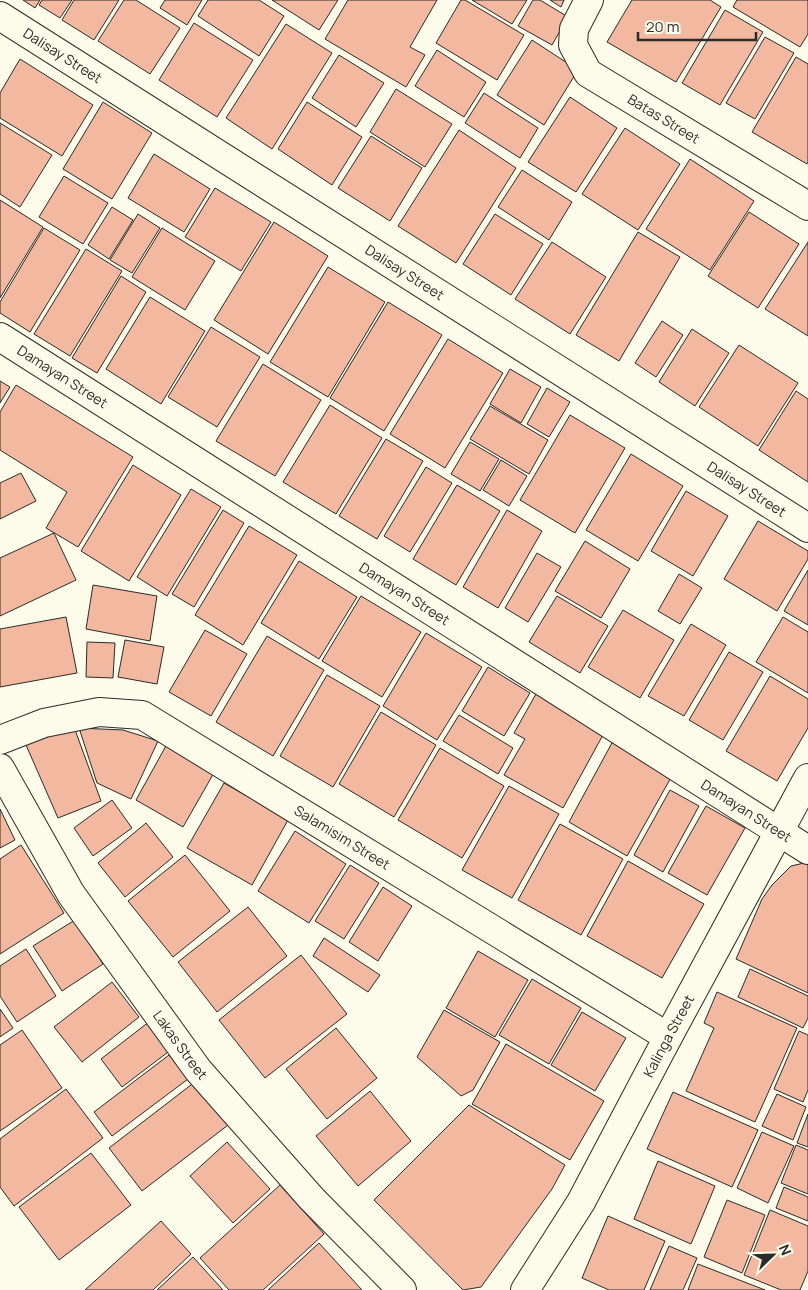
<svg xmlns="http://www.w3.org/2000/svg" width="808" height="1290" font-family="Manrope,sans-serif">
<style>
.building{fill:#f2b8a0;stroke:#2b2b2b}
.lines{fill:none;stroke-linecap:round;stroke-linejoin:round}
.minor-casing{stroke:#2b2b2b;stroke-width:30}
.minor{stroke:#fdfbea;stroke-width:28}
.labels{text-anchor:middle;stroke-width:4;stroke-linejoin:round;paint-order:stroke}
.street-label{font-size:14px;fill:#2b2b2b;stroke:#fdfbea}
</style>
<rect width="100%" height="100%" fill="#fdfbea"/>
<!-- building -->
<path class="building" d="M23,0H40L35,8Z
M42,0H72L60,18L39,5Z
M74,0H119L94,40L62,20Z
M124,0H136L180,28L150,74L98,41Z
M165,0H202L187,25L160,8Z
M208,0H259L284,16L259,56L198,16Z
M272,0H338L319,30Z
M348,0H437L410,47L425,55L406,87L325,39Z
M461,0H465L524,35L497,80L436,43Z
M472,0H527L512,24Z
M533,0H540L568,17L552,45L518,26Z
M550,0H564L561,7Z
M632,0H710L721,7L676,82L607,42Z
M737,0H808V34L800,47L733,7Z
M725,10L763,32L720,105L682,83Z
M194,23L253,60L217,117L159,80Z
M286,24L332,53L272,149L226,118Z
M765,37L794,53L755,119L726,103Z
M532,40L578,70L544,125L497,95Z
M437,50L486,82L464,117L415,86Z
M339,55L384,83L356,127L312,98Z
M796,57L808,64V162L807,164L752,132Z
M20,59L93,105L62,156L0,118V93Z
M396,89L452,124L425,167L370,132Z
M484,93L538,128L520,158L465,123Z
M570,97L617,128L576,192L528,162Z
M103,102L152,133L112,199L63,169Z
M307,102L362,137L332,185L278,149Z
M0,123L52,155L20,207L0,194Z
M625,128L680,164L638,230L582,194Z
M459,130L516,168L456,263L398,226Z
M371,136L422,168L390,221L338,188Z
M154,154L210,189L184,232L128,198Z
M690,159L754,201L710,270L646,229Z
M522,170L572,202L549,240L498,207Z
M64,176L108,203L83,244L39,217Z
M215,188L271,222L241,271L185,237Z
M0,200L43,227L0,298Z
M112,207L133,220L109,259L88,245Z
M749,212L799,244L758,308L708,276Z
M138,214L160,228L132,273L110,260Z
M495,214L543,244L511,295L463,264Z
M274,222L328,256L268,354L214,320Z
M44,228L80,250L30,332L0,313V302Z
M162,228L215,261L185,310L132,277Z
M638,232L680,257L619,361L576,335Z
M552,242L606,277L570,334L515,299Z
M808,242V336L765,309Z
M86,249L122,271L70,356L34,334Z
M328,267L385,302L328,397L270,362Z
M121,276L146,292L97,373L72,358Z
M150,297L205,331L161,404L106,369Z
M388,302L442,335L384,431L330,398Z
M662,321L683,335L656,377L635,363Z
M211,327L260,357L217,427L168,397Z
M692,329L729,353L695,406L659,382Z
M448,339L503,373L445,468L390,434Z
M739,345L798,383L758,446L699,407Z
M263,364L321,400L275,476L216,441Z
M510,369L541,387L521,423L490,404Z
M0,381L10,387L0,403Z
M16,385L133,457L78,547L46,528L67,492L0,450V412Z
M547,388L570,402L549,437L527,424Z
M796,391L808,399V482L759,450Z
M330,405L382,438L336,514L283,482Z
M490,406L548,440L529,474L470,439Z
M570,415L625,448L575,533L520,500Z
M386,439L423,461L377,539L339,516Z
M470,442L499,459L480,491L451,474Z
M631,454L683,486L638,561L586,530Z
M501,460L527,476L509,506L483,490Z
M133,465L181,495L129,581L81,551Z
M426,467L452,483L410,552L384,536Z
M21,473L36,501L0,519V483Z
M457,485L500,511L456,585L413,559Z
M191,489L221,507L167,596L137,577Z
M686,491L728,516L693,576L651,551Z
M223,510L244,523L194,607L172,594Z
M507,510L542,531L498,608L463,587Z
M758,521L808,551V559L777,611L724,579Z
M249,526L297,555L243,645L195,615Z
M54,533L76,580L0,616V558Z
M585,541L630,569L601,618L555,591Z
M537,553L561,567L528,622L505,608Z
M299,561L357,597L319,659L261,623Z
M808,570V625L784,611Z
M679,574L702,588L680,624L658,611Z
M93,585L157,596L150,641L86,629Z
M361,596L421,632L382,697L322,661Z
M557,596L608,626L580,673L529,642Z
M623,610L674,640L640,698L588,667Z
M66,617L77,673L0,687V629Z
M783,617L808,632V693L756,662Z
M691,624L726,645L684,716L648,696Z
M205,630L247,654L211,716L169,692Z
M426,633L482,667L437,740L383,706Z
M267,636L324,670L273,756L216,722Z
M125,640L164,647L157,684L118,677Z
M87,642L115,643L113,678L86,677Z
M729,652L763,672L723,740L689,720Z
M488,667L530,693L504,736L462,711Z
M327,675L380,706L333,787L280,756Z
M770,676L808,699V728L777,781L726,751Z
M536,694L604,733L563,808L504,775L525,739L514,733Z
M381,712L436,745L394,817L339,784Z
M459,715L513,748L498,774L443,741Z
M74,727L101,801L58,818L26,745Z
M79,728L123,730L158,741L131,799L97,783Z
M613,741L673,774L627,856L569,822Z
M167,744L215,771L183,827L136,800Z
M440,748L504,786L462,858L398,820Z
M224,783L288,820L252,885L187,848Z
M509,786L559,814L512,898L462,870Z
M670,790L699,806L663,872L634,855Z
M112,800L132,828L93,856L74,828Z
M706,806L745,828L707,895L668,873Z
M0,809L15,840L0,848Z
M146,823L173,857L125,897L98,863Z
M560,824L623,859L581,935L518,900Z
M295,831L346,864L309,923L258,891Z
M21,845L64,913L0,954V859Z
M185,855L230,911L173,957L128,901Z
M628,861L704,904L662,978L587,936Z
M804,863L808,865V993L736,959L762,899L772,885L791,866Z
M350,865L379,883L344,939L315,921Z
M383,887L412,906L378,961L349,942Z
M248,907L287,956L217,1012L178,962Z
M75,920L103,964L62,991L33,946Z
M324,938L380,975L368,992L313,956Z
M26,949L56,996L17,1022L0,996V966Z
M478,951L528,980L495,1037L446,1008Z
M301,955L347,1014L265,1078L219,1020Z
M750,969L808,996V1018L803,1028L738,997Z
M532,979L581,1008L549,1064L499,1035Z
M112,982L139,1017L82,1062L54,1027Z
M717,992L797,1028L755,1122L686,1091L714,1028L704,1023Z
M0,1009L13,1028L0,1037Z
M444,1010L500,1042L473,1090L461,1096L417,1057Z
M582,1012L626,1038L595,1091L551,1065Z
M154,1018L176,1046L122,1087L101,1059Z
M336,1028L377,1078L327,1119L286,1069Z
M22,1030L62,1088L0,1131V1045Z
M799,1031L808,1035V1090L803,1102L774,1089Z
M506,1044L604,1101L570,1160L472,1104Z
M169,1055L188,1079L112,1136L94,1112Z
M200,1078L232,1122L142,1191L109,1148Z
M66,1089L103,1138L14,1206L0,1187V1139Z
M370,1091L411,1141L358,1186L316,1136Z
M673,1092L758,1130L732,1187L647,1149Z
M777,1094L806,1107L793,1140L762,1126Z
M469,1105L565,1165L552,1189L481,1287L463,1290L374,1200Z
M808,1114V1147L797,1143Z
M762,1132L794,1146L768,1203L737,1188Z
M227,1142L270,1189L233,1223L190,1176Z
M796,1145L808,1150V1194L781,1183Z
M91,1153L131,1205L59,1260L19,1207Z
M658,1161L715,1186L691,1244L634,1219Z
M280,1185L324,1234L263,1290H229L200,1258Z
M784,1187L808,1197V1221L776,1208Z
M727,1200L765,1215L742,1273L704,1257Z
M770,1210L808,1226V1271L800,1290H781L744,1275Z
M608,1216L665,1241L644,1290H609L582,1278Z
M161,1221L191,1254L153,1290H85Z
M319,1243L362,1290H268Z
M669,1246L697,1258L683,1290H650Z
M193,1257L223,1290H157Z
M698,1264L765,1290H688Z"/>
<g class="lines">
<!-- minor casing -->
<g class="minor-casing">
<g id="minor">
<path id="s1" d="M589,0L574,29L573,45L588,73L808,206"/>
<path id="s2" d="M0,16L808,528"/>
<path id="s3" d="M0,337L808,850"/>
<path id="s4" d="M0,740L44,723L99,712L142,715L668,1037"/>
<path id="s5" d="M0,768L71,894L198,1070L312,1199L402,1290"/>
<path id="s6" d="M525,1290L581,1202L668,1037L808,778"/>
</g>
</g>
<!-- minor -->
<use href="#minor" class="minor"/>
</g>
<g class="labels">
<!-- street labels -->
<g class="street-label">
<text dy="5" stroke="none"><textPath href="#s2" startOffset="74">Dalisay Street</textPath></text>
<text dy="5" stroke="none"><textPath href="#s1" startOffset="169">Batas Street</textPath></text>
<text dy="5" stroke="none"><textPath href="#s2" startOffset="479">Dalisay Street</textPath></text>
<text dy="5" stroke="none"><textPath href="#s3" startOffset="74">Damayan Street</textPath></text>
<text dy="5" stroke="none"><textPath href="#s2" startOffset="884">Dalisay Street</textPath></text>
<text dy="5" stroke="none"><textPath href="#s3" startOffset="479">Damayan Street</textPath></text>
<text dy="5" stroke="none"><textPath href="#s3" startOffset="884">Damayan Street</textPath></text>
<text dy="5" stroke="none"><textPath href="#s4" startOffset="381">Salamisim Street</textPath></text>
<text dy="5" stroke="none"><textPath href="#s6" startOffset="292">Kalinga Street</textPath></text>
<text dy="5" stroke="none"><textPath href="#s5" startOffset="331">Lakas Street</textPath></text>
</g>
</g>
<!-- north arrow -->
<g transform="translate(773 1255) rotate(67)" stroke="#fdfbea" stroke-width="4" paint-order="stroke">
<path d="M0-4L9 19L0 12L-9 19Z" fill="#2b2b2b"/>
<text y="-8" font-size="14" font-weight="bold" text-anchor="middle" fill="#2b2b2b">N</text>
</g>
<!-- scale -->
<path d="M638 32v8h118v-8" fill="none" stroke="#2b2b2b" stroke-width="2.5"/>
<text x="646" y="32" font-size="15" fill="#2b2b2b" stroke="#fdfbea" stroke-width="4" paint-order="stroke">20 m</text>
</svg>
